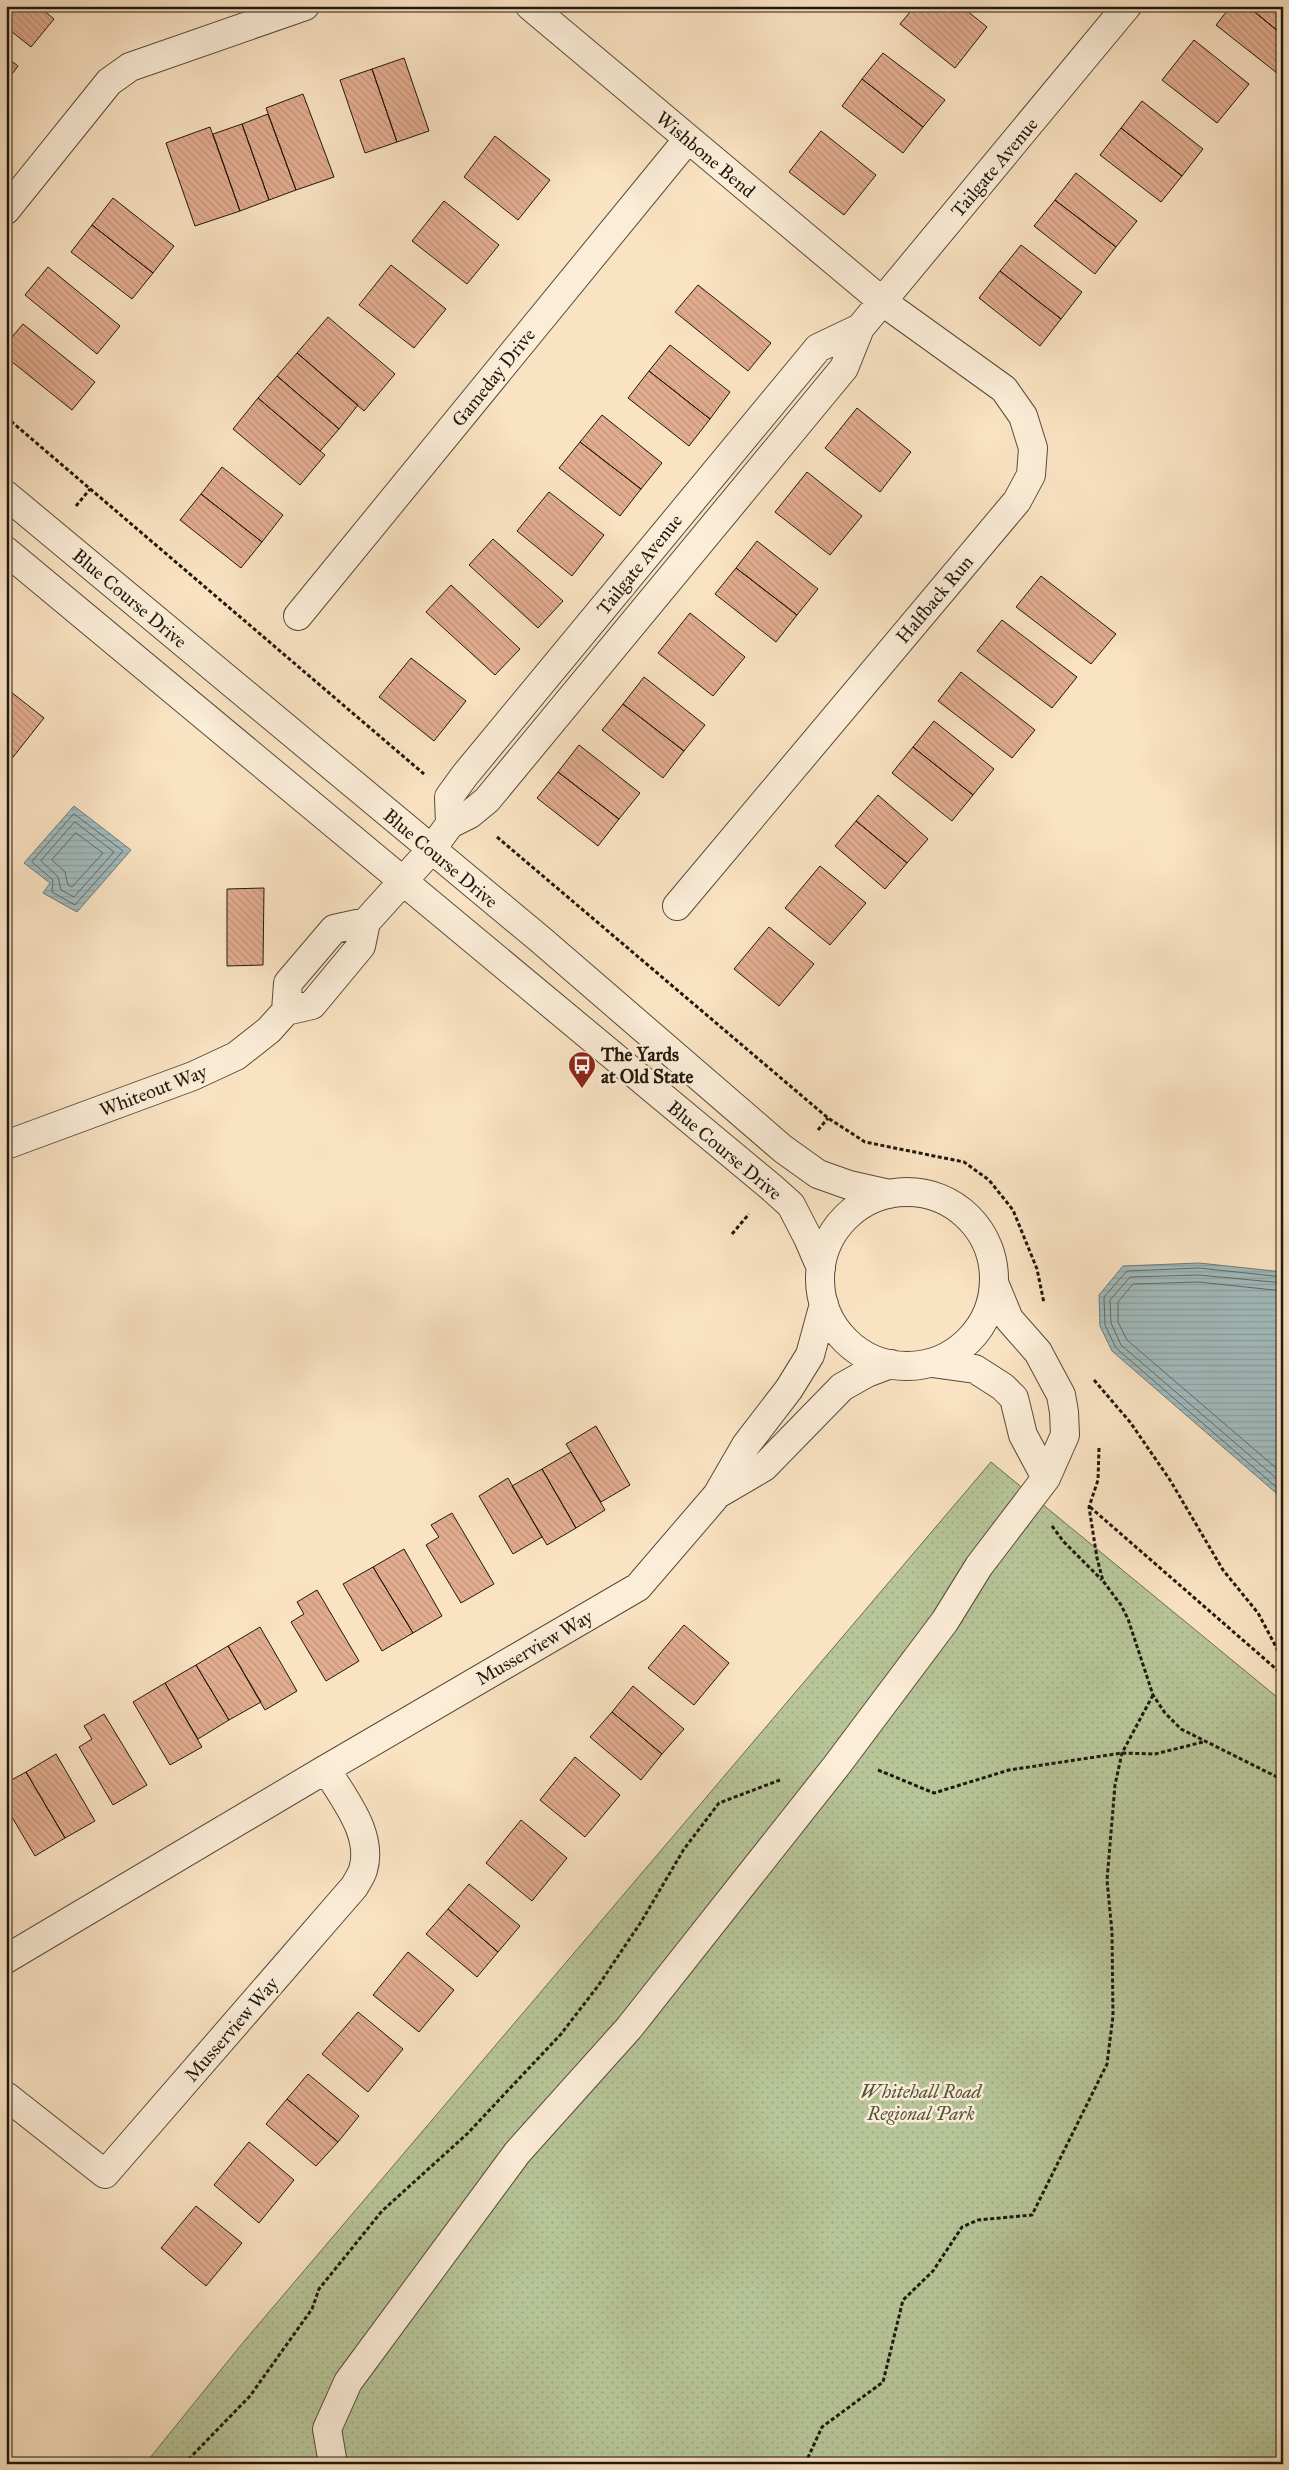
<svg xmlns="http://www.w3.org/2000/svg" width="1289" height="2470" font-family="'IM FELL Great Primer',serif">
<style>
.park{fill:url(#park-dots);stroke:#6c6e53}
.water{fill:url(#water-rules);stroke:#6e7a77}
.lines{fill:none;stroke-linecap:round;stroke-linejoin:round}
.shore{stroke:#616a66;stroke-width:1}
.building{fill:url(#building-back-hatch);stroke:#20180d}
.minor-casing{stroke:#564b3a;stroke-width:30}
.path{stroke:#20180d;stroke-width:3;stroke-dasharray:4 2.5;stroke-linecap:butt}
.minor{stroke:#fcedd8;stroke-width:28}
.labels{text-anchor:middle;stroke-width:5;stroke-linejoin:round;paint-order:stroke}
.street-label{font-size:19px;fill:#20180d;stroke:#fcedd8}
.poi-label{font-size:19px;font-weight:bold;fill:#20180d;stroke:#fcedd8;text-anchor:start}
.park-label{font-size:19px;font-style:italic;fill:#55553e;stroke:#fcedd8}
</style>
<defs>
<pattern id="park-dots" width="8" height="8" patternUnits="userSpaceOnUse" patternTransform="scale(1.25)"><rect width="8" height="8" fill="#b7c599"/><path d="M2 2h.1M6 6h.1" fill="none" stroke="#9da883" stroke-width="1.8" stroke-linecap="round"/></pattern>
<pattern id="water-rules" width="6" height="5" patternUnits="userSpaceOnUse" patternTransform="scale(1.25)"><rect width="6" height="5" fill="#a2bbbe"/><path d="M0 2.5h6" fill="none" stroke="#8ba0a2"/></pattern>
<pattern id="building-back-hatch" width="6" height="6" patternUnits="userSpaceOnUse" patternTransform="scale(1.25)"><rect width="6" height="6" fill="#e3ad90"/><path d="M-1 5l2 2M0 0l6 6M5-1l2 2" fill="none" stroke="#c2947b"/></pattern>
</defs>
<rect width="100%" height="100%" fill="#fae3c3"/>
<filter id="stains"><feTurbulence type="fractalNoise" baseFrequency=".004" numOctaves="4"/><feColorMatrix values="0 0 0 0 .2 0 0 0 0 .09 0 0 0 0 .02 0 0 0 .5 -.17"/></filter>
<radialGradient id="worn" r=".72"><stop offset=".6" stop-color="#630" stop-opacity="0"/><stop offset="1" stop-color="#630" stop-opacity=".3"/></radialGradient>
<!-- park -->
<path class="park" d="M991,1462L1283,1702V2464H145L241,2345Z"/>
<!-- water -->
<path class="water" d="M74,806L131,850L77,912L43,893L50,883L24,863Z
M1199,1263L1283,1272V1499L1112,1351L1100,1326L1099,1295L1123,1266Z"/>
<g class="lines">
<!-- shore -->
<path class="shore" d="M74,814L123,851L75,905L52,892L53,880L32,862Z
M75,822L114,852L74,897L61,890L58,877L41,861Z
M76,833L103,853L72,887L68,885L65,872L52,860Z
M1283,1277L1199,1268L1127,1271L1104,1297L1105,1325L1116,1348L1283,1493
M1283,1283L1199,1275L1130,1277L1110,1300L1111,1323L1121,1345L1283,1484
M1283,1291L1199,1282L1133,1284L1118,1302V1322L1127,1340L1283,1474"/>
</g>
<!-- building -->
<path class="building" d="M6,6H38L54,19L31,47L6,27Z
M915,6H961L987,27L955,68L900,24Z
M1231,6H1247L1283,35V65L1277,73L1216,25Z
M1247,6H1283V35Z
M1194,40L1249,84L1217,123L1162,80Z
M883,53L945,100L923,127L862,79Z
M6,57L18,66L6,82Z
M404,58L429,131L397,142L372,69Z
M372,69L397,142L365,153L340,80Z
M862,79L923,127L903,153L842,106Z
M303,94L334,177L296,190L266,108Z
M1142,101L1203,149L1182,176L1121,128Z
M268,114L296,190L269,200L242,124Z
M242,124L269,200L240,211L213,134Z
M210,127L240,211L195,226L166,143Z
M1121,128L1182,176L1161,202L1100,155Z
M821,131L876,175L844,215L789,172Z
M495,136L550,180L518,220L464,177Z
M1076,173L1137,221L1116,247L1055,200Z
M113,198L174,246L153,273L92,225Z
M1055,200L1116,247L1095,274L1034,226Z
M444,201L499,245L467,284L412,241Z
M92,225L153,273L132,299L71,252Z
M1021,245L1082,292L1061,319L1000,271Z
M391,265L446,309L414,348L359,305Z
M48,267L120,326L97,354L25,295Z
M1000,271L1061,319L1040,346L979,298Z
M698,285L771,343L748,371L675,312Z
M328,317L395,374L364,411L297,353Z
M23,324L95,382L72,410L6,357V344Z
M670,345L730,392L710,419L649,371Z
M297,353L358,405L339,429L277,376Z
M649,371L710,419L689,446L628,398Z
M277,376L339,429L320,451L258,398Z
M258,398L325,455L300,485L233,429Z
M857,408L911,452L880,492L825,448Z
M602,415L662,463L641,489L580,442Z
M580,442L641,489L620,516L559,468Z
M222,467L283,515L262,542L201,494Z
M807,472L862,516L830,555L775,512Z
M549,492L604,535L572,576L517,531Z
M201,494L262,542L241,568L180,520Z
M493,539L563,601L538,628L469,565Z
M757,541L818,589L797,615L736,568Z
M736,568L797,615L776,642L715,594Z
M1041,576L1116,634L1091,664L1016,607Z
M451,585L520,649L495,675L426,612Z
M690,613L745,657L713,696L658,653Z
M1002,620L1077,677L1052,708L977,651Z
M411,658L466,701L434,741L379,697Z
M961,672L1035,730L1012,758L938,701Z
M644,677L705,725L684,751L623,704Z
M6,688L44,718L6,766Z
M623,704L684,751L663,778L602,730Z
M934,721L994,769L973,795L913,747Z
M579,745L640,793L619,819L558,772Z
M913,747L973,795L952,821L892,773Z
M558,772L619,819L598,846L537,798Z
M878,795L928,839L907,863L856,821Z
M856,821L907,863L885,889L835,846Z
M820,866L866,903L830,945L785,908Z
M264,888L263,965L227,966V889Z
M769,927L814,964L779,1006L734,969Z
M596,1426L630,1485L601,1502L566,1444Z
M571,1452L605,1510L576,1528L542,1469Z
M542,1469L576,1528L547,1545L512,1486Z
M508,1478L542,1537L513,1554L479,1496Z
M452,1513L494,1584L461,1603L426,1545L439,1537L431,1525Z
M404,1549L442,1616L413,1633L373,1567Z
M373,1567L413,1633L382,1651L343,1584Z
M317,1590L359,1661L326,1681L291,1622L304,1614L297,1602Z
M684,1625L729,1663L694,1705L648,1668Z
M260,1627L297,1691L265,1710L228,1646Z
M228,1646L261,1702L229,1720L196,1665Z
M196,1665L229,1720L198,1739L165,1683Z
M165,1683L202,1747L170,1765L133,1702Z
M633,1686L684,1729L662,1754L612,1712Z
M612,1712L662,1754L641,1780L590,1737Z
M104,1714L147,1785L113,1805L79,1747L92,1739L84,1726Z
M56,1754L95,1821L65,1838L26,1772Z
M575,1757L620,1795L585,1837L540,1800Z
M26,1772L65,1838L35,1856L6,1807V1783Z
M521,1820L567,1858L532,1901L486,1863Z
M6,1853L12,1864L6,1867Z
M469,1884L520,1926L498,1952L448,1909Z
M448,1909L498,1952L477,1977L426,1934Z
M408,1952L454,1990L419,2032L373,1995Z
M358,2012L403,2049L368,2092L322,2054Z
M308,2074L359,2116L338,2142L287,2099Z
M287,2099L338,2142L316,2166L266,2124Z
M249,2142L294,2180L259,2223L214,2185Z
M196,2206L242,2243L206,2286L161,2248Z"/>
<g class="lines">
<!-- minor casing -->
<g class="minor-casing">
<path id="minor" d="M530,6L883,302L1004,389L1023,416L1033,448L1031,475L1017,501L677,906
M6,210L109,82L130,67L305,6
M6,495L541,940L783,1149L818,1174L849,1185L889,1194
M6,551L771,1187L791,1205L808,1238L821,1268
M298,616L688,139
M450,824L449,797L465,775L818,348L860,328
M286,1011L288,983L334,929L366,922
M6,1145L193,1076L236,1056L269,1030L286,1011L312,1005L361,946L366,922L431,850L450,824L470,814L487,800L844,368L860,328L1127,6
M820 1279a87 87 0 1 1 174 0a87 87 0 1 1-174 0Z
M932,1363L975,1369L1003,1387L1014,1398L1023,1435L1046,1478
M718,1494L764,1467L842,1387L867,1373L891,1364
M326,1769L638,1587L717,1495L746,1445L789,1389L810,1355L824,1304
M6,1959L326,1769C343,1798 374,1834 363,1870C361,1876 357,1882 354,1887L105,2174L6,2096
M333,2464L327,2429L348,2382L517,2153L629,2028L837,1765L945,1621L979,1566L1046,1478L1065,1435L1064,1412L1061,1395L1038,1352L1009,1319L995,1285"/>
</g>
<!-- path -->
<path class="path" d="M6,417L424,774
M76,506L90,489
M497,837L828,1118L865,1142L964,1162L989,1180L1013,1210L1037,1269L1044,1303
M818,1130L828,1118
M732,1234L749,1214
M1094,1380L1130,1422L1170,1480L1223,1570L1258,1613L1283,1660
M1099,1448L1098,1480L1089,1507L1097,1558L1103,1581L1121,1605L1128,1619L1153,1695L1165,1713L1181,1729L1283,1780
M1090,1507L1283,1675
M1052,1526L1063,1541L1102,1580
M878,1770L934,1793L1009,1770L1122,1753L1155,1754L1203,1742
M184,2464L250,2396L312,2309L319,2289L382,2211L467,2134L561,2034L598,1986L641,1922L684,1849L719,1803L780,1780
M805,2464L822,2427L883,2382L903,2300L933,2271L962,2227L978,2220L1032,2215L1107,2064L1113,2016L1112,1932L1107,1880L1115,1785L1122,1753L1153,1695"/>
<!-- minor -->
<use href="#minor" class="minor"/>
</g>
<!-- icons -->
<defs>
<g id="bus-pin" transform="scale(1.4375)"><path d="M0 17L-7.5 6A9.5 9.5 0 1 1 7.5 6Z" fill="#8f2418" stroke="#fcedd8"/><path d="M-5-6H5V4H4V6H2V4H-2V6H-4V4H-5ZM-3.5-4V0h7V-4ZM-3.5 1.2v1.5H-2V1.2ZM2 1.2v1.5H3.5V1.2Z" fill="#fff"/></g>
</defs>
<g fill-rule="evenodd">
<use href="#bus-pin" x="582" y="1065"/>
</g>
<g class="labels">
<!-- street labels -->
<g class="street-label">
<text transform="translate(706 154) rotate(40)" y="7">Wishbone Bend</text>
<text transform="translate(994 167) rotate(-50)" y="7">Tailgate Avenue</text>
<text transform="translate(493 377) rotate(-51)" y="7">Gameday Drive</text>
<text transform="translate(639 564) rotate(-51)" y="7">Tailgate Avenue</text>
<text transform="translate(130 598) rotate(40)" y="7">Blue Course Drive</text>
<text transform="translate(934 599) rotate(-50)" y="7">Halfback Run</text>
<text transform="translate(441 858) rotate(40)" y="7">Blue Course Drive</text>
<text transform="translate(153 1090) rotate(-21)" y="7">Whiteout Way</text>
<text transform="translate(725 1150) rotate(40)" y="7">Blue Course Drive</text>
<text transform="translate(534 1647) rotate(-30)" y="7">Musserview Way</text>
<text transform="translate(231 2029) rotate(-49)" y="7">Musserview Way</text>
</g>
<!-- poi labels -->
<g class="poi-label">
<text x="601" y="1061">The Yards<tspan x="601" dy="22">at Old State</tspan></text>
</g>
<!-- park labels -->
<g class="park-label">
<text x="921" y="2098">Whitehall Road<tspan x="921" dy="22">Regional Park</tspan></text>
</g>
</g>
<!-- margin -->
<rect width="1289" height="2470" fill="none" stroke="#fae3c3" stroke-width="25"/>
<rect x="8" y="8" width="1274" height="2455" fill="none" stroke="#20180d" stroke-width="2.5"/>
<rect x="12" y="12" width="1264" height="2445" fill="none" stroke="#20180d"/>
<rect width="100%" height="100%" filter="url(#stains)"/>
<rect width="100%" height="100%" fill="url(#worn)"/>
</svg>
